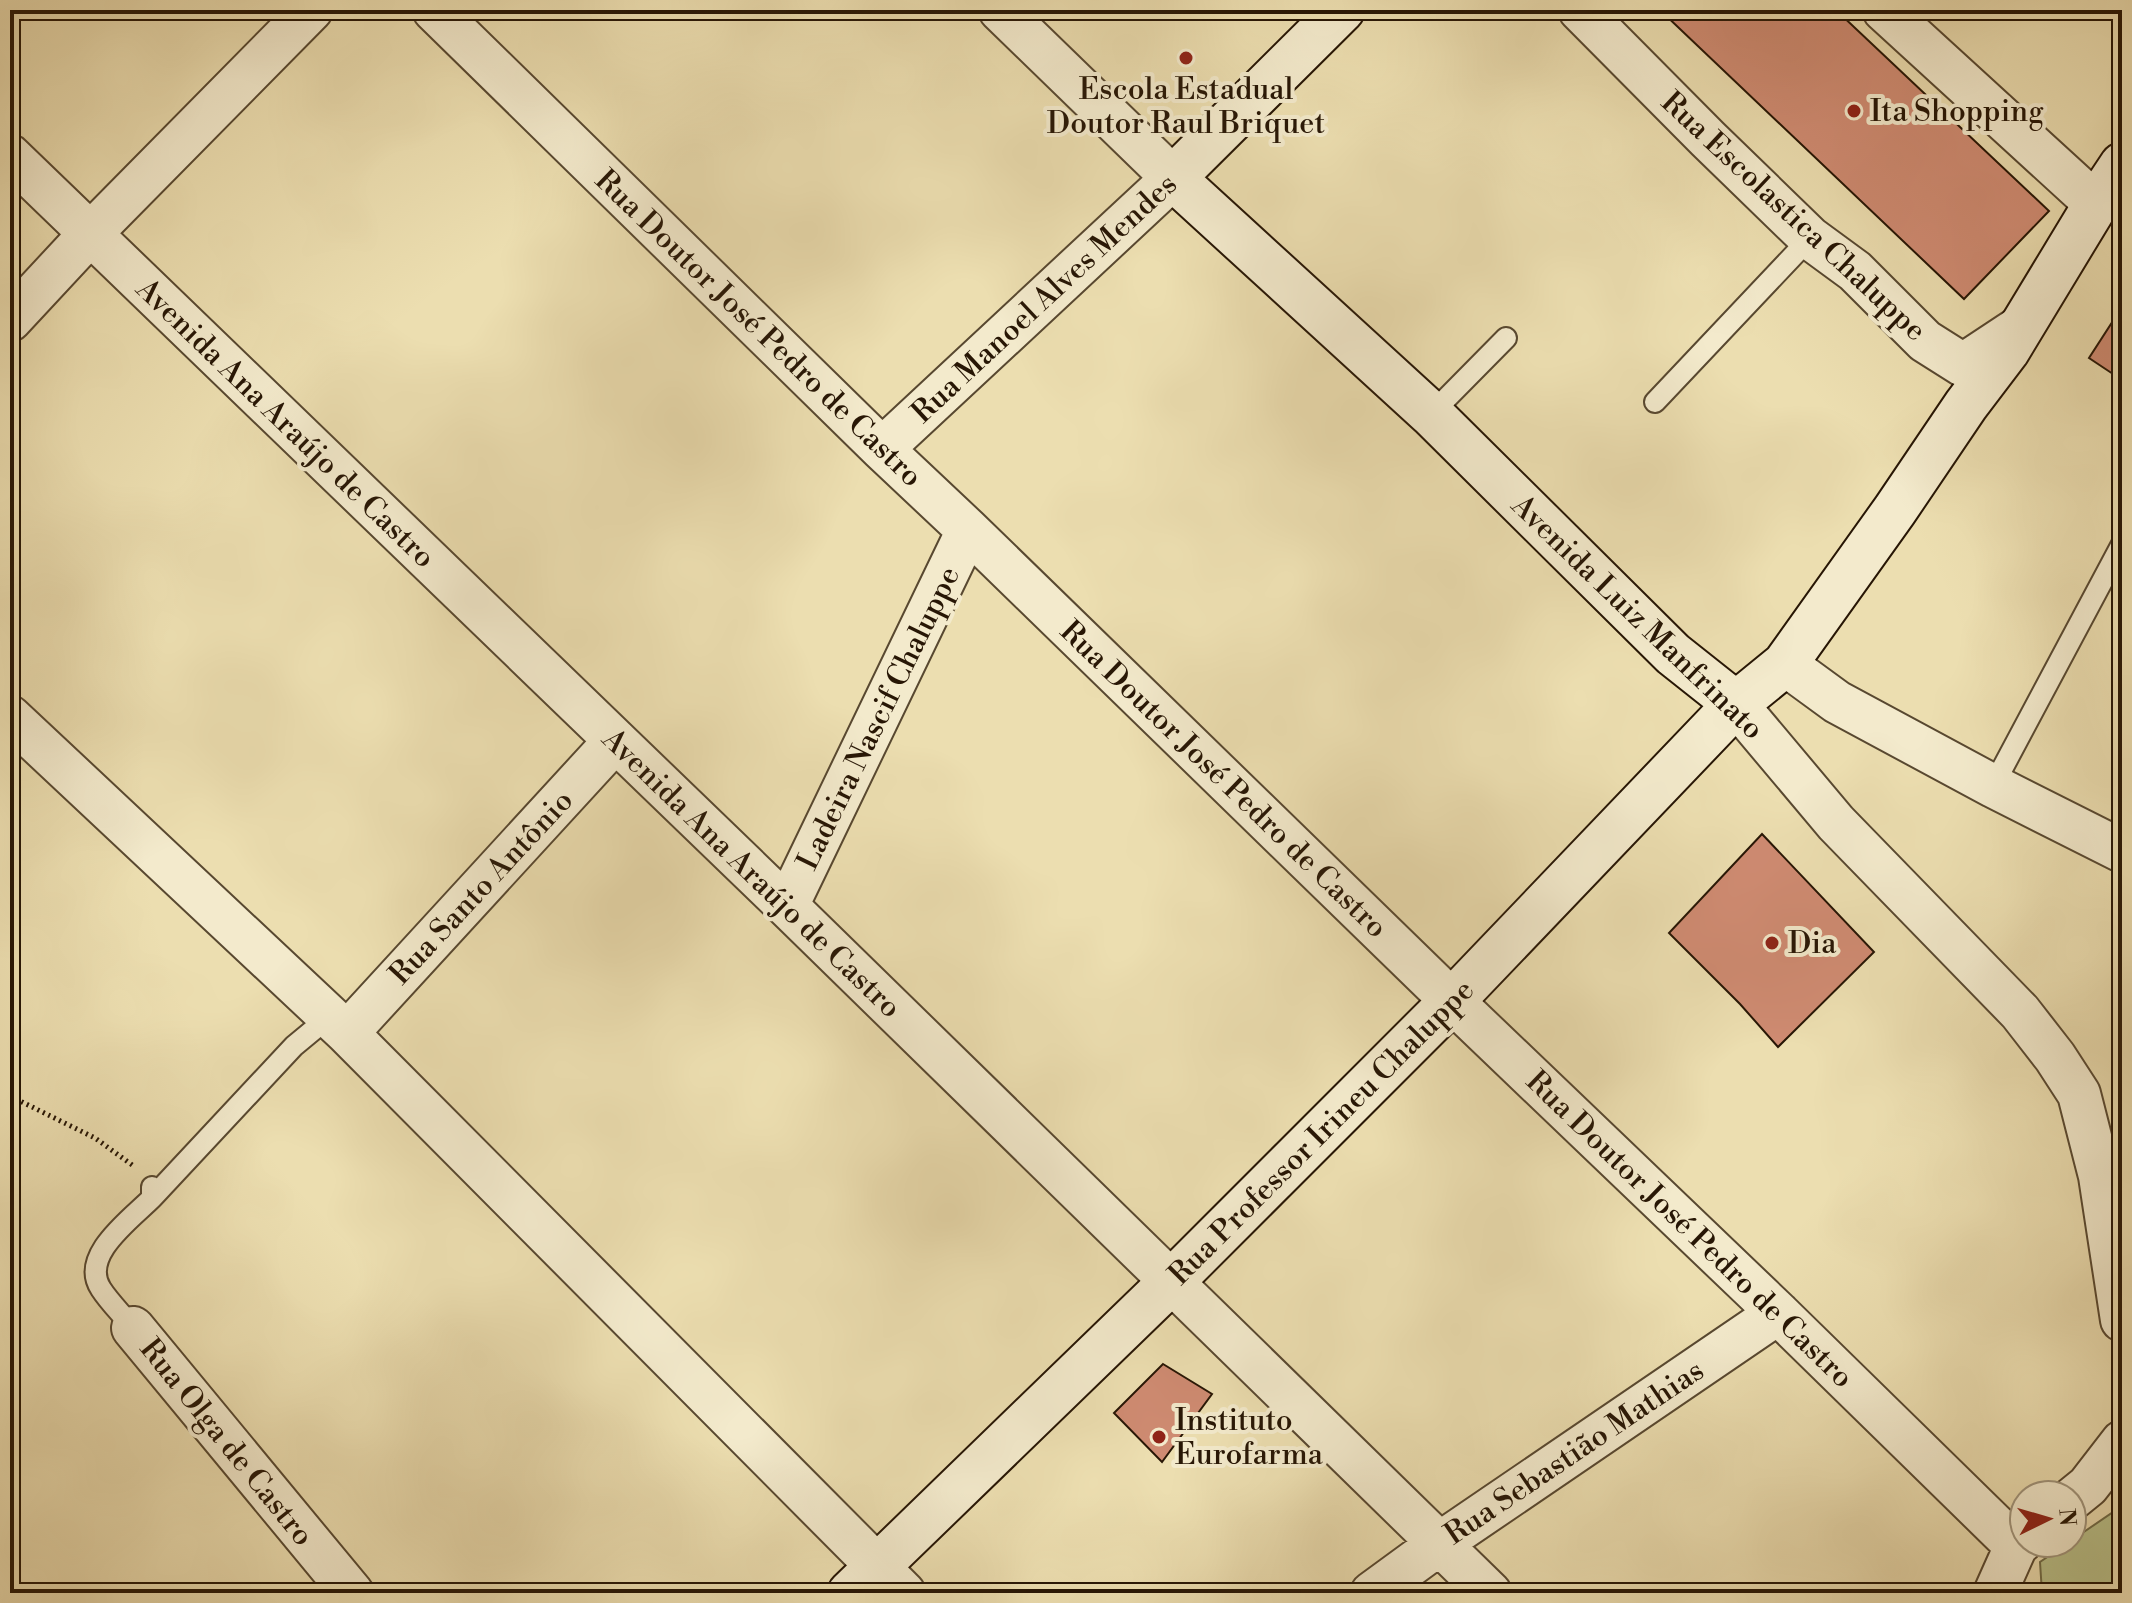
<svg xmlns="http://www.w3.org/2000/svg" width="2132" height="1603" font-family="'Libre Bodoni',serif">
<style>
.green{fill:#b9c18a;stroke:#706c48;stroke-width:2}
.building{fill:#cf8b72;stroke:#271605;stroke-width:2}
.lines{fill:none;stroke-linecap:round;stroke-linejoin:round}
.lane-casing{stroke:#584830;stroke-width:24}
.street-casing{stroke:#584830;stroke-width:46}
.secondary-casing{stroke:#271605;stroke-width:48}
.path{stroke:#271605;stroke-width:5;stroke-dasharray:2 4;stroke-linecap:butt}
.lane{stroke:#f3eacc;stroke-width:20}
.street{stroke:#f3eacc;stroke-width:42}
.secondary{stroke:#f3eacc;stroke-width:44}
.poi-dot{fill:#8f2418;stroke:#f3eacc;stroke-width:3}
.labels{text-anchor:middle;stroke-width:8;stroke-linejoin:round;paint-order:stroke}
.poi-label{font-size:30px;fill:#271605;stroke:#f3eacc;text-anchor:start}
.street-label{font-size:30px;fill:#271605;stroke:#f3eacc}
</style>
<rect width="100%" height="100%" fill="#ecdeb0"/>
<filter id="stains"><feTurbulence type="fractalNoise" baseFrequency=".0025" numOctaves="4"/><feColorMatrix values="0 0 0 0 .2 0 0 0 0 .09 0 0 0 0 .02 0 0 0 .5 -.17"/></filter>
<radialGradient id="worn" r=".72"><stop offset=".6" stop-color="#630" stop-opacity="0"/><stop offset="1" stop-color="#630" stop-opacity=".3"/></radialGradient>
<!-- green -->
<path class="green" d="M2122,1506V1593H2042L2040,1562L2068,1543H2072V1540Z"/>
<!-- building -->
<path class="building" d="M1660,10H1836L2049,211L1964,299Z
M2122,307V380L2089,358Z
M1762,834L1874,952L1778,1047L1740,1004L1669,933Z
M1163,1364L1212,1394L1162,1462L1114,1413Z"/>
<g class="lines">
<!-- lane casing -->
<g class="lane-casing">
<path id="lane" d="M1655,402L1810,238
M1431,414L1506,338
M1993,786L2122,544
M152,1198L294,1046L329,1017
M133,1328C123,1315 110,1303 101,1289C79,1256 131,1219 152,1198V1187"/>
</g>
<!-- street casing -->
<g class="street-casing">
<path id="street" d="M434,10L882,449L968,530L1452,1001L1778,1313L2016,1546
M1580,10L1708,139L1810,238L1855,271L1925,341L1963,365L2022,326
M1884,10L2096,204
M10,156L787,906L1490,1593
M10,320L90,234L311,10
M882,449L1173,178L1000,10
M1785,664L1837,702L1993,786L2122,851
M1736,704L1836,823L2020,1012L2055,1057L2079,1094L2100,1176L2122,1320
M10,717L347,1033L904,1593
M787,906L968,530
M347,1033L615,741
M133,1328L352,1593
M2072,1499L2088,1486L2122,1442
M1372,1593L1439,1544L1778,1313
M1995,1593L2016,1546L2024,1539"/>
</g>
<!-- secondary casing -->
<g class="secondary-casing">
<path id="secondary" d="M1342,10L1173,178L1431,414L1673,654L1736,704
M850,1593L1171,1282L1452,1001L1736,704L1785,664L1895,510L1966,405L2007,351L2096,204L2122,165"/>
</g>
<!-- path -->
<path class="path" d="M10,1099H16L95,1138L135,1167"/>
<!-- lane -->
<use href="#lane" class="lane"/>
<!-- street -->
<use href="#street" class="street"/>
<!-- secondary -->
<use href="#secondary" class="secondary"/>
</g>
<!-- markers -->
<g class="poi-dot">
<circle cx="1186" cy="58" r="8"/>
<circle cx="1854" cy="111" r="8"/>
<circle cx="1772" cy="943" r="8"/>
<circle cx="1159" cy="1437" r="8"/>
</g>
<g class="labels">
<!-- poi labels -->
<g class="poi-label">
<text x="1186" y="99" text-anchor="middle">Escola Estadual<tspan x="1186" dy="34">Doutor Raul Briquet</tspan></text>
<text x="1870" y="121">Ita Shopping</text>
<text x="1788" y="953">Dia</text>
<text x="1175" y="1430">Instituto<tspan x="1175" dy="34">Eurofarma</tspan></text>
</g>
<!-- street labels -->
<g class="street-label">
<text transform="translate(1794 216) rotate(43)" y="10">Rua Escolastica Chaluppe</text>
<text transform="translate(1044 298) rotate(-43)" y="10">Rua Manoel Alves Mendes</text>
<text transform="translate(759 328) rotate(44)" y="10">Rua Doutor José Pedro de Castro</text>
<text transform="translate(286 423) rotate(44)" y="10">Avenida Ana Araújo de Castro</text>
<text transform="translate(1638 617) rotate(44)" y="10">Avenida Luiz Manfrinato</text>
<text transform="translate(878 718) rotate(-64)" y="10">Ladeira Nascif Chaluppe</text>
<text transform="translate(1224 779) rotate(44)" y="10">Rua Doutor José Pedro de Castro</text>
<text transform="translate(752 873) rotate(44)" y="10">Avenida Ana Araújo de Castro</text>
<text transform="translate(481 887) rotate(-47)" y="10">Rua Santo Antônio</text>
<text transform="translate(1321 1132) rotate(-45)" y="10">Rua Professor Irineu Chaluppe</text>
<text transform="translate(1690 1229) rotate(44)" y="10">Rua Doutor José Pedro de Castro</text>
<text transform="translate(227 1442) rotate(51)" y="10">Rua Olga de Castro</text>
<text transform="translate(1574 1452) rotate(-34)" y="10">Rua Sebastião Mathias</text>
</g>
</g>
<!-- margin -->
<rect width="2132" height="1603" fill="none" stroke="#ecdeb0" stroke-width="40"/>
<rect x="12" y="12" width="2108" height="1579" fill="none" stroke="#271605" stroke-width="4"/>
<rect x="20" y="20" width="2092" height="1563" fill="none" stroke="#271605" stroke-width="2"/>
<!-- north arrow -->
<g transform="translate(2048 1519) rotate(85)"><circle r="38" fill="#f3eacc" stroke="#a1957c" stroke-width="2"/>
<path d="M0-6L14 30L0 20L-14 30Z" fill="#8f2418"/>
<text y="-12" font-size="22" font-weight="bold" text-anchor="middle" fill="#271605">N</text>
</g>
<rect width="100%" height="100%" filter="url(#stains)"/>
<rect width="100%" height="100%" fill="url(#worn)"/>
</svg>
